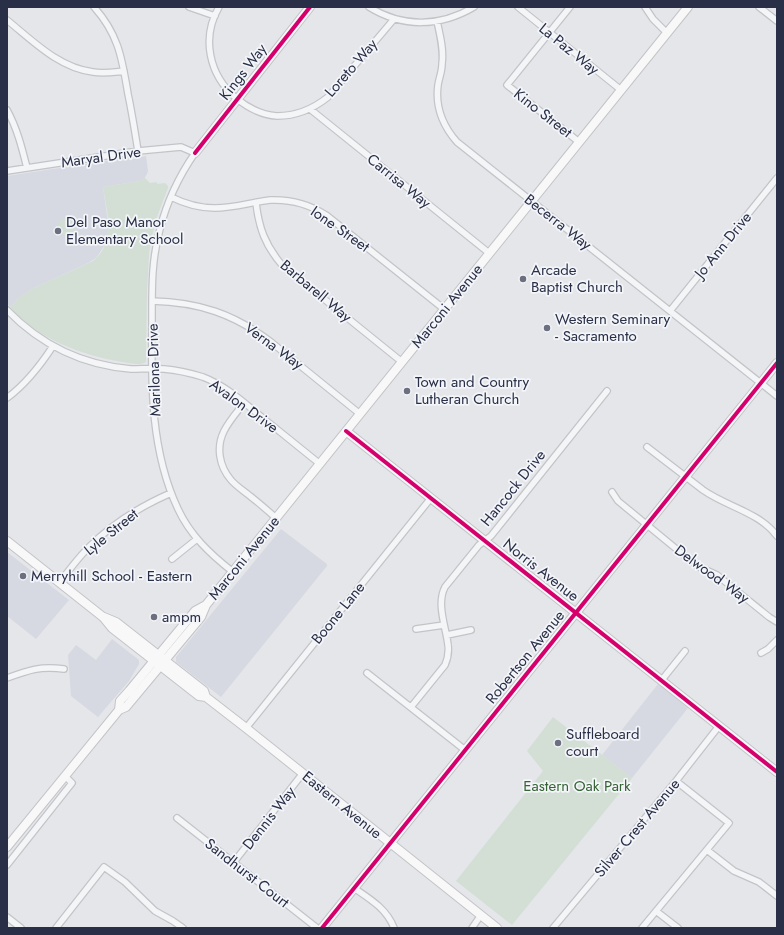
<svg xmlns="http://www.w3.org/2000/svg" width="784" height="935" font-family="Jost,sans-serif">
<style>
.built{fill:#d6d9e1}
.green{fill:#d3ded5}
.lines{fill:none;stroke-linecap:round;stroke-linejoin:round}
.street-casing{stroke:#c3c4c8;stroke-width:8}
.secondary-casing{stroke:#c3c4c8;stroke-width:10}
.street{stroke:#f4f5f7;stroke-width:5.5}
.secondary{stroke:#f8f8f8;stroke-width:8}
.cycleway-casing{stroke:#f3f5f9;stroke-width:6}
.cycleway{stroke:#d6006c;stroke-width:4}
.poi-dot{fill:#6b6f80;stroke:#f3f5f9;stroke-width:1.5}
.labels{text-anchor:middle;stroke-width:3.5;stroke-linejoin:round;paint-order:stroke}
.street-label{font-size:15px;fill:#292f47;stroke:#f3f5f9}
.poi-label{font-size:15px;fill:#292f47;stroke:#f3f5f9;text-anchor:start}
.park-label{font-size:15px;fill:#366435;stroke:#f3f5f9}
</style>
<rect width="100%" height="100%" fill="#e5e6ea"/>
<!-- built -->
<path class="built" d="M146,156L148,171L147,174L144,179L140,181L103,187L108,223L109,233L105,245L96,258L88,263L32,289L17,299L15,303L10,307L7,303V176L131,157L133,159Z
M281,529L327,564V566L221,697L176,662V657Z
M7,552L69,600L36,639L7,616Z
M112,639L139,660V664L129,681L98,717L71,696L68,655L76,645L96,660Z
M658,684L688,708L632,778L602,755Z"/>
<!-- green -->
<path class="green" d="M145,178L150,183L157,182V184L165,183L168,186V188L157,217L151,240L149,255L147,291L146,362C140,366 129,363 122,362C81,355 38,339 10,307L15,303L17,299L32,289L93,261C117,241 107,214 103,187L140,181Z
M58 227a9 9 0 1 1 18 0a9 9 0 1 1-18 0Z
M553,717L632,778L512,925L456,881L543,771L527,751Z"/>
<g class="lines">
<!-- street casing -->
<g class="street-casing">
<path id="street" d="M94,7C119,35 122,59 128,94C132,113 135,132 138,151
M189,7L215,16
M219,7C201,38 209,75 236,98C248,108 261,115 277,116C296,116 313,109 328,97L394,19
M369,7C403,28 440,27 474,7
M518,7L621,90
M570,7L507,85L579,142
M645,7L653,19L667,33
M759,7L777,21
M7,20C33,41 59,68 93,72C104,74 114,72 124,71
M437,21C440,35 444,50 442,64C442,72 439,78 438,85C435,107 443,126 457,142L777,396
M310,109L489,253
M7,110C17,128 22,148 27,168
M7,171L138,151L181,147L195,153C179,176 167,201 160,229C151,261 152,293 152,325C151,386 151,452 178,509C190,535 210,554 233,572
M171,197C185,204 199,208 215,208C234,208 252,202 270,200C291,199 309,204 326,215L444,309
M256,203C259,228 265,245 282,265L402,362
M152,301C199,302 234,314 271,342L360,414
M7,310C41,345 82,365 131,369C142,369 153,368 164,369C177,370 190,373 203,377C224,385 241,400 258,414C279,431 299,447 320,464
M670,311L777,178
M7,398C26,384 40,366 53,346
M244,403C237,412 229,421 224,431C216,447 219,466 231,480C236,486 244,491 250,496C259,503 267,510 276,518
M647,447L703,490C727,507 759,512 777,536
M612,492L618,501L697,566L717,575L769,617L777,622
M172,559L197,539
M60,582C69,570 78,558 89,547C113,523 141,506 171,493
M416,629L444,625
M447,635L471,630
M761,653L768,649L777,640
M367,673L465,750
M7,678C29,670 40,666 64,669
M661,681L685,651
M411,707L445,665C448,658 449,652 448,645C446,627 436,604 445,587L479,545L491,536L607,391
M246,728L431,498
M177,818L317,928
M707,850L734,871L759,882L777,896
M234,862L303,773
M7,865L72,783L68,779L64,777
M354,888C370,899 387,909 394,928
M656,911L678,928
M7,917L21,928
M56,928L104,867L125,882L155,911L173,921L183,928
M472,928L481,915
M553,928L676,781L719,726
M642,928L729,823L676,781"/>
</g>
<!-- secondary casing -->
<g class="secondary-casing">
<path id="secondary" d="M195,153L310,7
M346,431L777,772
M7,541L103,617L112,628L199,696L206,697L246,728L497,928
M104,617L116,622L204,691L206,697
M119,710L120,701L129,691L195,611L206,605
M7,847L119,710L126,707L201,617L206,605L688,7
M322,928L777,363"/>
</g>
<!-- street -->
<use href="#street" class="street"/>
<!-- secondary -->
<use href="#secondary" class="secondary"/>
<!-- cycleway casing -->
<g class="cycleway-casing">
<path id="cycleway" d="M195,153L310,7
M346,431L777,772
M322,928L777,363"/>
</g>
<!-- cycleway -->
<use href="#cycleway" class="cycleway"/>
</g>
<!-- markers -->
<g class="poi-dot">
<circle cx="58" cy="231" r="4"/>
<circle cx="523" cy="279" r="4"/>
<circle cx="547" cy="328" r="4"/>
<circle cx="407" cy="391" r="4"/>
<circle cx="23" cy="576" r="4"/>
<circle cx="154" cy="617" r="4"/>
<circle cx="558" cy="743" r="4"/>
</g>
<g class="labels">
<!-- street labels -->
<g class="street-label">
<text transform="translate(569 49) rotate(39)" y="5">La Paz Way</text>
<text transform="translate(351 68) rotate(-49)" y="5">Loreto Way</text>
<text transform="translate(243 72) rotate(-52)" y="5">Kings Way</text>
<text transform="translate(543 113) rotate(38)" y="5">Kino Street</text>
<text transform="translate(101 157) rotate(-8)" y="5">Maryal Drive</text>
<text transform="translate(399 181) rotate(39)" y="5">Carrisa Way</text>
<text transform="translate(558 222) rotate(38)" y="5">Becerra Way</text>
<text transform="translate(340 229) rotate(35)" y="5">Ione Street</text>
<text transform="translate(723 245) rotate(-51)" y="5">Jo Ann Drive</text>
<text transform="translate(316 291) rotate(40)" y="5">Barbarell Way</text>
<text transform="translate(447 306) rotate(-51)" y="5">Marconi Avenue</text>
<text transform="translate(274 346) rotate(36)" y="5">Verna Way</text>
<text transform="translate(154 370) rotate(-92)" y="5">Marilona Drive</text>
<text transform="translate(244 406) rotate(36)" y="5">Avalon Drive</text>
<text transform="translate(513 488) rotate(-51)" y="5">Hancock Drive</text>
<text transform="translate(111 532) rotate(-39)" y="5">Lyle Street</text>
<text transform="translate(244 558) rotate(-51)" y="5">Marconi Avenue</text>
<text transform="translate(541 570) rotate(38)" y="5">Norris Avenue</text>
<text transform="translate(712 574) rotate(36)" y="5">Delwood Way</text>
<text transform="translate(338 613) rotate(-51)" y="5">Boone Lane</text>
<text transform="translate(525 657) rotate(-51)" y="5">Robertson Avenue</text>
<text transform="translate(342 805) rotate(39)" y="5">Eastern Avenue</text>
<text transform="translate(269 818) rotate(-52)" y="5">Dennis Way</text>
<text transform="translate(637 828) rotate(-50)" y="5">Silver Crest Avenue</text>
<text transform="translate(247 873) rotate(38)" y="5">Sandhurst Court</text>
</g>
<!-- poi labels -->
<g class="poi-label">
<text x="66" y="227">Del Paso Manor<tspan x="66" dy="17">Elementary School</tspan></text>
<text x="531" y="275">Arcade<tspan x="531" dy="17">Baptist Church</tspan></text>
<text x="555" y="324">Western Seminary<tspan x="555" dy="17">- Sacramento</tspan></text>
<text x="415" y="387">Town and Country<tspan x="415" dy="17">Lutheran Church</tspan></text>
<text x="31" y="581">Merryhill School - Eastern</text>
<text x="162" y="622">ampm</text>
<text x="566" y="739">Suffleboard<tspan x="566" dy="17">court</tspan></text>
</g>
<!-- park labels -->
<g class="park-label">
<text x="577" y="791">Eastern Oak Park</text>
</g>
</g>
<!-- border -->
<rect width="784" height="935" fill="none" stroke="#292f47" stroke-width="16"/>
</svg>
